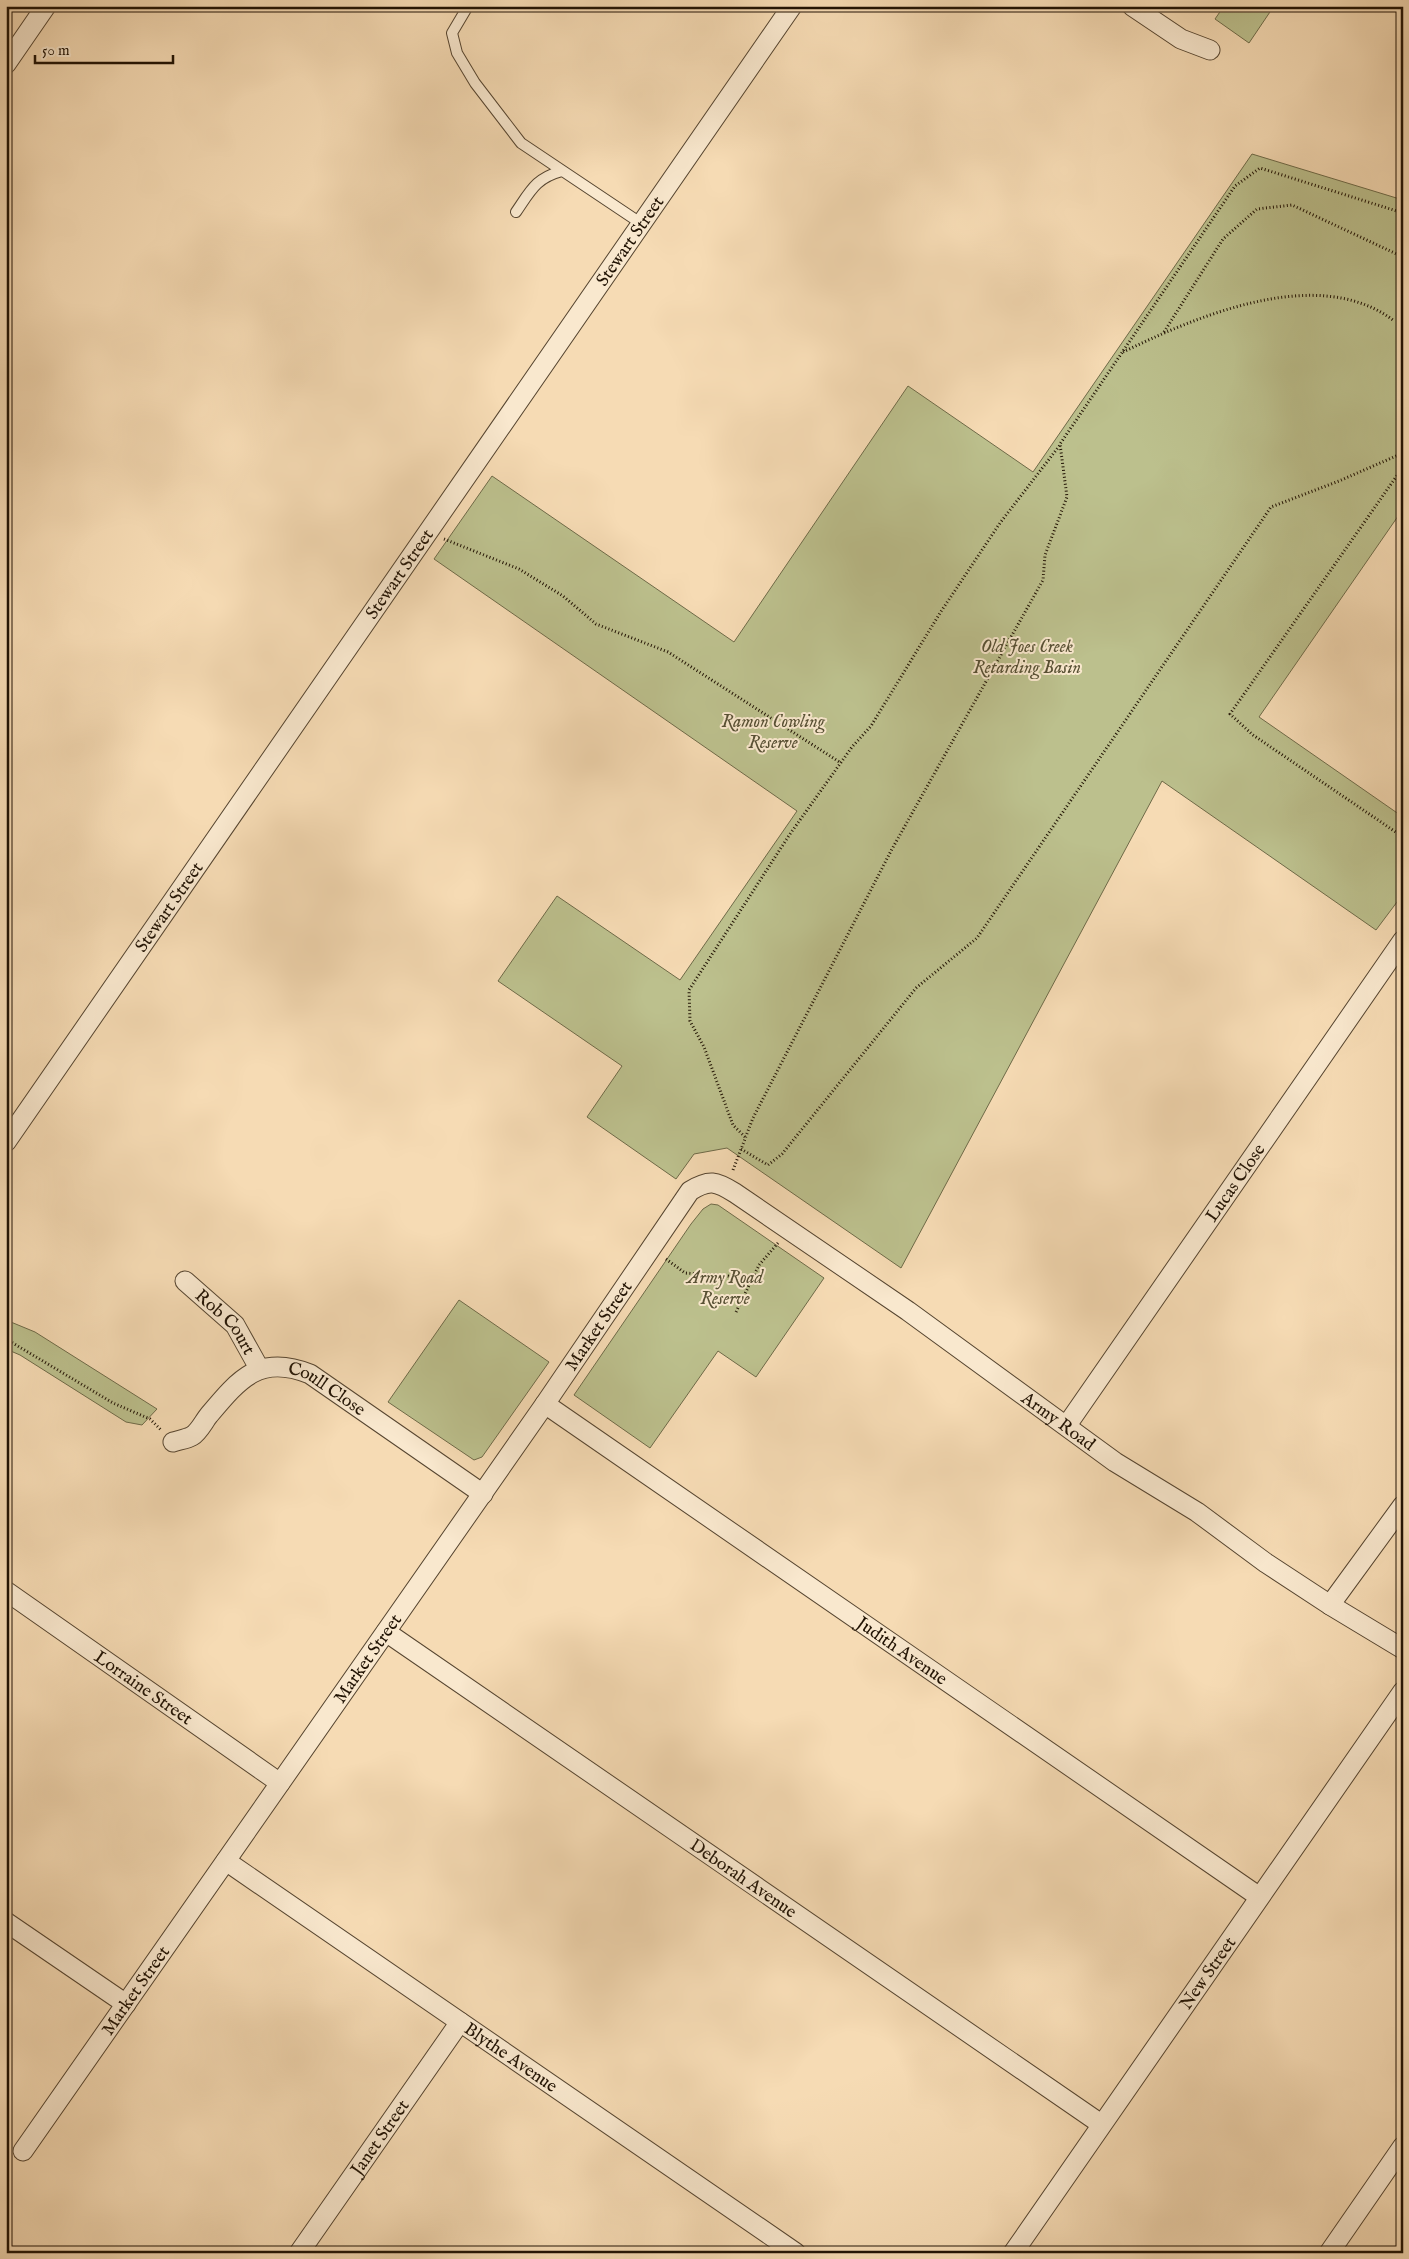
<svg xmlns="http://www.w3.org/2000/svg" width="1409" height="2259" font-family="'IM FELL English',serif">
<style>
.green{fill:#bcc08d;stroke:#6e6a48}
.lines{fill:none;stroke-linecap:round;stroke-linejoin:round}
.lane-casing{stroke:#564530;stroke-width:12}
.street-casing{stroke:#564530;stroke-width:21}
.path{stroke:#211304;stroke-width:3;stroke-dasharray:1 2.5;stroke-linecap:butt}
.lane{stroke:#f9e8ce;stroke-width:10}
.street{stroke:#f9e8ce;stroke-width:19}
.labels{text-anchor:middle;stroke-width:4;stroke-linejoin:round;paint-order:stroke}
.street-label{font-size:18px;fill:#211304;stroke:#f9e8ce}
.park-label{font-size:18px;font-style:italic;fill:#575034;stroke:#f9e8ce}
</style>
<rect width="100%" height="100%" fill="#f6dbb4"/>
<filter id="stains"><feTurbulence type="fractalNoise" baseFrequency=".004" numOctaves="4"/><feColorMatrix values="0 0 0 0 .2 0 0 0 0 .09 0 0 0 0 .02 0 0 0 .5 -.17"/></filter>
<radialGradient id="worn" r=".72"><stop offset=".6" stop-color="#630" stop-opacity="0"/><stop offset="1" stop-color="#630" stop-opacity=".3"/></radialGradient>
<!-- green -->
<path class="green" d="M1224,6H1274L1249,43L1215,19Z
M1252,154L1403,200V509L1259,717L1403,817V900L1400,898L1376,930L1162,781L901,1268L727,1148L694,1154L676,1179L587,1117L622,1066L498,981L557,896L680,980L797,811L434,559L492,476L734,642L908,386L1033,472Z
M711,1204L718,1205L824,1278L756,1377L718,1351L650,1448L574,1395L691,1224L703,1209Z
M459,1300L549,1362L482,1457L474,1460L388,1402Z
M6,1320L35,1332L157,1409L142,1425L126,1422L20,1355L6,1349Z"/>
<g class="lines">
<!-- lane casing -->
<g class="lane-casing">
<path id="lane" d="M468,6L452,33L457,53L475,83L521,143L642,224
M516,212C531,190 536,178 562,171"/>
</g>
<!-- street casing -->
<g class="street-casing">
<g id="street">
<path d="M1132,6L1181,39L1210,50"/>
<path d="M6,64L46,6"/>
<path id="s1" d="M6,1142L792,6"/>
<path id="s2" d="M185,1281L235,1325L259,1368"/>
<path id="s3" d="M545,1404L1258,1896"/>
<path id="s4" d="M1067,1425L1403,940"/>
<path id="s5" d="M173,1442C179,1440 187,1439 192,1436C199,1432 204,1421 209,1415C240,1378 260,1354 310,1374L483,1494"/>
<path id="s6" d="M6,1591L280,1783"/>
<path d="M1330,1605L1403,1505"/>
<path id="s7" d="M386,1632L1101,2124"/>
<path id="s8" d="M226,1861L796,2253"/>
<path d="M6,1922L126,2004"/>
<path id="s9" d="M23,2151L545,1404L690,1191C709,1179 716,1181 735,1193L908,1311L1115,1462L1197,1512L1266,1563L1330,1605L1403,1649"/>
<path id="s10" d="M299,2253L460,2022"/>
<path id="s11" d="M1013,2253L1403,1691"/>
<path d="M1329,2253L1403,2146"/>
</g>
</g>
<!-- path -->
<path class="path" d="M1164,332L1223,239L1257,209L1292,205L1403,257
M1123,352C1198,316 1317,264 1393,320
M1403,467L1230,714L1253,735L1403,837
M444,539L519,569L563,596L596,624L668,652L841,763
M745,1137L733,1125L704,1047L690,1021L689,990L790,834L852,747L871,726L940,613L1000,523L1060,445
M741,1149L768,1165L782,1154L916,988L977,938L1271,507L1339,481L1403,453
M733,1170L753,1118L892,849L1043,580L1045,555L1067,497L1060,444L1235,186L1260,168L1403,213
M666,1259L685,1273L728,1276L749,1284
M736,1312L759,1265L778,1243
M6,1339L113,1403L150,1419L162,1431"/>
<!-- lane -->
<use href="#lane" class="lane"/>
<!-- street -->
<use href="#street" class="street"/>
</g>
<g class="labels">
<!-- street labels -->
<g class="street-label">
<text dy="6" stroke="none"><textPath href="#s1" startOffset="1096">Stewart Street</textPath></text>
<text dy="6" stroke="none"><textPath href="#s1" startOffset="691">Stewart Street</textPath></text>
<text dy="6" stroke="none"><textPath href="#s1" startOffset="286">Stewart Street</textPath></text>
<text dy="6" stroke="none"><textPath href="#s4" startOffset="295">Lucas Close</textPath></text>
<text dy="6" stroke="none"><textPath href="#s2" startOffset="58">Rob Court</textPath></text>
<text dy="6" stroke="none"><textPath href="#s9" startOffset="1006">Market Street</textPath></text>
<text dy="6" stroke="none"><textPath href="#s5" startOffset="189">Coull Close</textPath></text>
<text dy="6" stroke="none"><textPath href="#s9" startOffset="1614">Army Road</textPath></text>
<text dy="6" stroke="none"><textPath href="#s3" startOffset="434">Judith Avenue</textPath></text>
<text dy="6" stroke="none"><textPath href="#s9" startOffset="601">Market Street</textPath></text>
<text dy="6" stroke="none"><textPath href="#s6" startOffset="168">Lorraine Street</textPath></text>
<text dy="6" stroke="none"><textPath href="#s7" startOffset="434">Deborah Avenue</textPath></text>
<text dy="6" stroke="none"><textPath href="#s11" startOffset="341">New Street</textPath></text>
<text dy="6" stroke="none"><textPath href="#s9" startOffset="196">Market Street</textPath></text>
<text dy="6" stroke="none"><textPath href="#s8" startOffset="346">Blythe Avenue</textPath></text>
<text dy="6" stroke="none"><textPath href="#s10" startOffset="141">Janet Street</textPath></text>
</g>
<!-- park labels -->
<g class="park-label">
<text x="1027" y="652">Old Joes Creek<tspan x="1027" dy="21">Retarding Basin</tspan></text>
<text x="773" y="727">Ramon Cowling<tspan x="773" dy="21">Reserve</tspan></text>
<text x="725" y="1283">Army Road<tspan x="725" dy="21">Reserve</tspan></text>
</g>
</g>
<!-- margin -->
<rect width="1409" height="2259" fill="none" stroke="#f6dbb4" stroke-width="25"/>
<rect x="8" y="8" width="1394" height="2244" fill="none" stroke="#211304" stroke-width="2.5"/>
<rect x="12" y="12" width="1384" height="2234" fill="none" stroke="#211304"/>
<!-- scale -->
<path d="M35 55v8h138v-8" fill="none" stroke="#211304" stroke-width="2.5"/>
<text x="42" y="55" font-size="15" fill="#211304" stroke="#f9e8ce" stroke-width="4" paint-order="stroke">50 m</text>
<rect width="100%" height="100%" filter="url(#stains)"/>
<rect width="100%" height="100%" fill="url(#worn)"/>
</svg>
